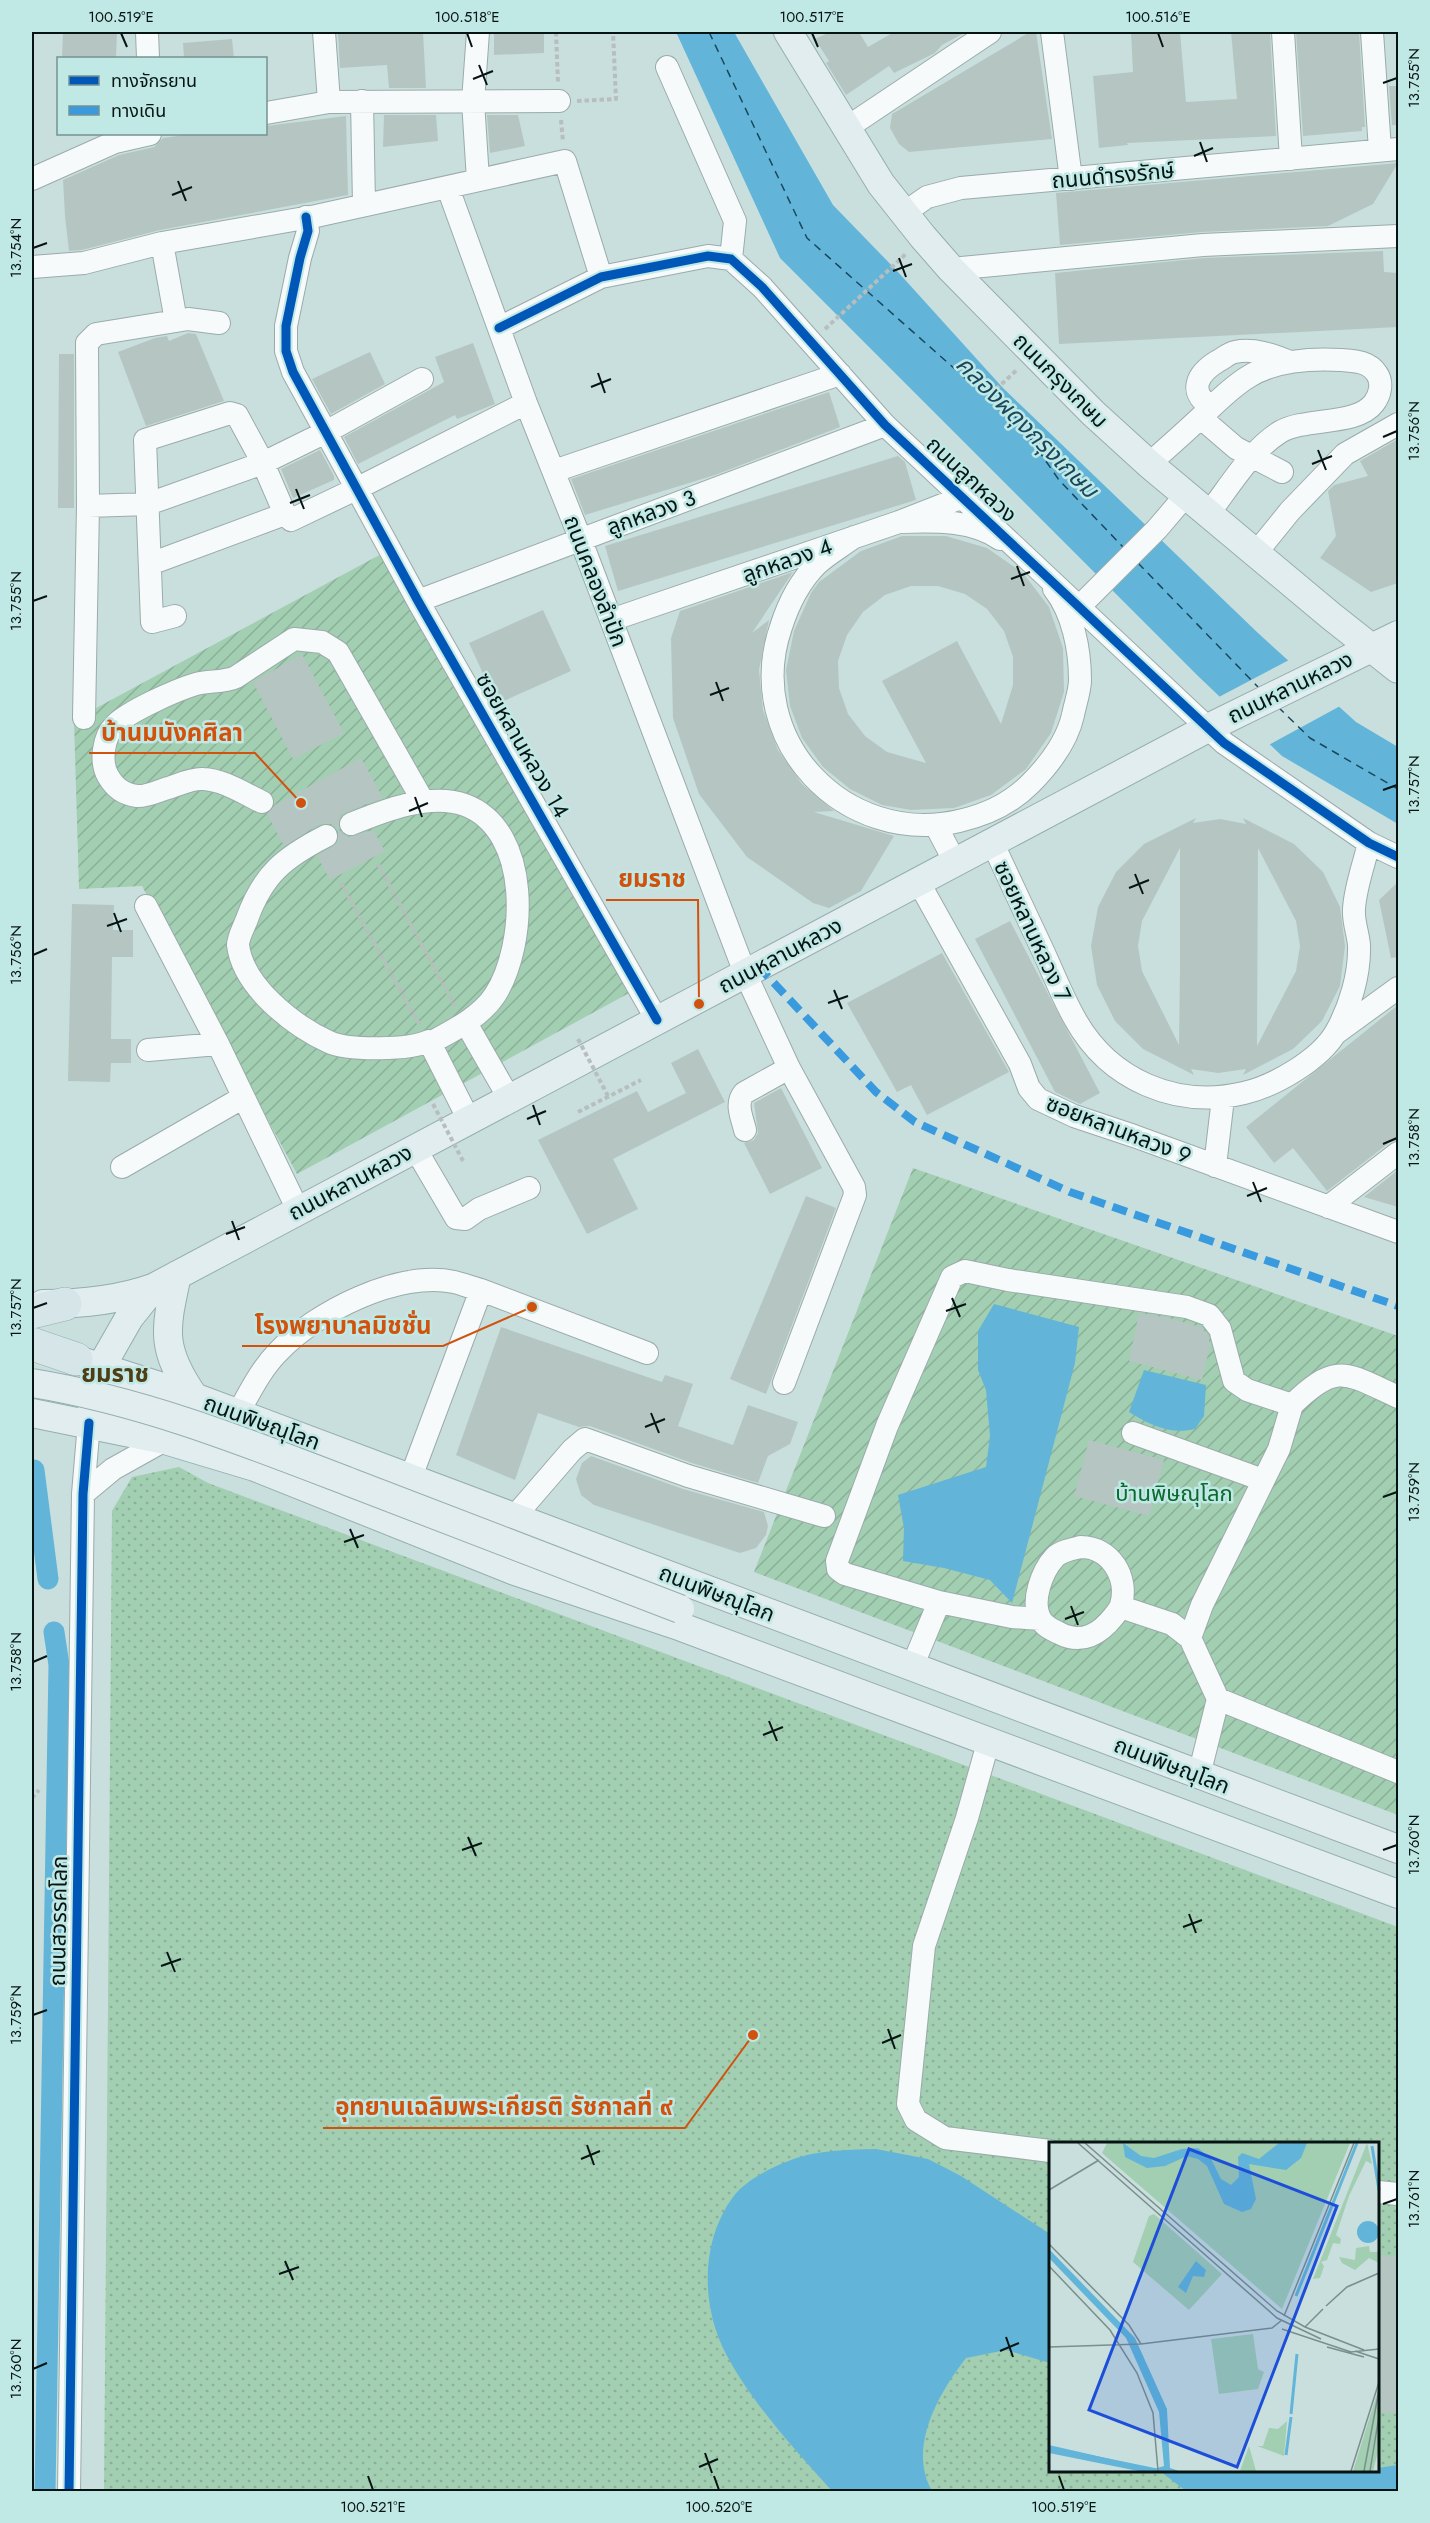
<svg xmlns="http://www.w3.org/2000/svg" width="1430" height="2523" font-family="Jost,'Noto Sans Thai',sans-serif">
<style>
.park{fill:url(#park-dots);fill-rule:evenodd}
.garden{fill:url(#garden-furrows)}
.water{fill:#62b5d9}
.pier{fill:#c9dfdd}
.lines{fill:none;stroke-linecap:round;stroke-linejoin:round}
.canal{stroke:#62b5d9;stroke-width:21}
.ferry{stroke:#1b475d;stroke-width:1.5;stroke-dasharray:8 6;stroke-linecap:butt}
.building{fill:#b5c6c2;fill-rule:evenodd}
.minor-casing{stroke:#9aabaa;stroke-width:24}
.major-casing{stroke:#95aeaf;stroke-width:30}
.highway-casing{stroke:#95aeaf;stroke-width:34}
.path{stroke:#b7bebd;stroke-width:4;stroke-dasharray:4.5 3;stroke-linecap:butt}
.minor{stroke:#f7fafa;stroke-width:22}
.major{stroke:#e2edf0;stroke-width:28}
.highway{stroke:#d6e6e8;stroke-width:33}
.major-bridge-casing{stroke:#95aeaf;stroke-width:30;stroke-linecap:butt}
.path-bridge{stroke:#b7bebd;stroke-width:4;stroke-dasharray:4.5 3;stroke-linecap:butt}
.major-bridge{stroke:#e2edf0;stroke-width:28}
.quiet{stroke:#399ade;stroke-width:8;stroke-dasharray:15 8;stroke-linecap:butt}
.cycleway-casing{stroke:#c0e8e5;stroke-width:13}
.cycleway{stroke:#0057b8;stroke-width:9}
.ticks{fill:none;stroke:#061413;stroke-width:2}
.labels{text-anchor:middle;stroke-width:5;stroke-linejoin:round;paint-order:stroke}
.street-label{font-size:22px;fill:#061413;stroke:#c0e8e5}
.park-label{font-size:22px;fill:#0d6a2f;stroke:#c0e8e5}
.water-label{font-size:24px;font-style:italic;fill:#1b475d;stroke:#c0e8e5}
.neighbourhood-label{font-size:24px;font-weight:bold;fill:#4e3e16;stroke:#c0e8e5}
.inset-river{fill:none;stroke:#62b5d9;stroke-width:3}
.inset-road{fill:none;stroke:#7b8e8c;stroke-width:1.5}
.view{fill:#1d4ed8;fill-opacity:0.15;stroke:#1d4ed8;stroke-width:3}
.inset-edge{fill:none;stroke:#061413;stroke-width:3}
.leader{fill:none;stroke:#d1520d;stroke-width:2}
.callout-dot{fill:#d1520d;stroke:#c0e8e5;stroke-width:2}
.callout-label{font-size:24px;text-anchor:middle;font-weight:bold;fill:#d1520d;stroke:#c0e8e5;stroke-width:5;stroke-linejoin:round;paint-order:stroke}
.neatline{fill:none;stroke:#061413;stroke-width:2}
.ticks-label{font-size:15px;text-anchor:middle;fill:#061413}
</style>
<defs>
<pattern id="park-dots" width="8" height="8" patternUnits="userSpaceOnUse" patternTransform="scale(1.5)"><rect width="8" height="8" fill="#a2ceb2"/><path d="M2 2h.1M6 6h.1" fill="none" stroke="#8ab098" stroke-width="1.8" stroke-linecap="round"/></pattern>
<pattern id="garden-furrows" width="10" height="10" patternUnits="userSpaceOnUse" patternTransform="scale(1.5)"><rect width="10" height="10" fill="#a2ceb2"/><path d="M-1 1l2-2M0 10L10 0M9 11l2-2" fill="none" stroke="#8ab098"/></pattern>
</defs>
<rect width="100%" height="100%" fill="#c9dfdd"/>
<!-- park -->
<path class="park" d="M179,1467L208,1483L1398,1927V2491L104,2492L112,1511L132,1477ZM1050,2144H1378V2470H1050Z"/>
<!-- garden -->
<path class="garden" d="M385,552L631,992L297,1174L142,886L79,889L74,720Z
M913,1168L1398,1336V1815L754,1572Z"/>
<!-- water -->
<path class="water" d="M676,32H734L833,205L898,272L1003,388L1258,633L1356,722L1398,747V824L1282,756L1198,676L780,258Z
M994,1304L1079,1327L1075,1363L1012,1603L990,1580L944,1568L903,1561L904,1528L898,1495L986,1467L990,1436L986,1390L978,1370V1331Z
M1144,1370L1206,1385L1204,1416L1195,1429C1170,1435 1150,1425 1129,1412Z
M876,2149L928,2159L961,2176L1050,2234V2363L1006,2350L966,2358C939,2393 907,2447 932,2491H832C795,2450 752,2403 726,2354C701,2306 700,2242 733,2197C744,2182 768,2169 786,2162C814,2150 845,2150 876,2149Z
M1398,2465V2492L1186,2491L1160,2471L1378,2470V2468Z"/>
<!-- pier -->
<path class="pier" d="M1291,659L1342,705L1267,746L1217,698Z"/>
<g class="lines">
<!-- canal -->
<path class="canal" d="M34,1470L48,1579
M45,2492L59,1665L54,1632"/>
<!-- ferry -->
<path class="ferry" d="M709,32L807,238L965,378L996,389L1059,480L1123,547
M1138,563L1258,687
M1278,707L1310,738L1398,789"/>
</g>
<!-- building -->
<path class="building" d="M63,32H117L116,58H62Z
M394,32H423L426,88H389L387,65L340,68L338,34Z
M494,32H544V53L494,55Z
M830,32H859L868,47L894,32H966L942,45L935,53L894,73L889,66L846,95L826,63L829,61L815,39Z
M1030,32H1036L1052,139L909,152L899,144L890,128L892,114Z
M1148,32H1180L1186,102L1237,99L1231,32H1270L1276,136L1127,143L1128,145L1099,148L1093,76L1133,72L1131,33Z
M1296,32H1359L1365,127H1362V131L1303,136Z
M232,39L234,58H184L183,43Z
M1389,86H1398V125H1392Z
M384,115H436L438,141L383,147Z
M487,115H518L525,146L490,153Z
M346,116L348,195L160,230L82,250L69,251L65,216L63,180L119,155L154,147L163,138L192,134H266V126Z
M1398,163L1373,204L1328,226L1202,232L1060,245L1056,193Z
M1383,251L1384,272L1398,273V327L1059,344L1055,273L1204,258Z
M188,333L196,334L224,401L146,426L118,352L155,338L167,336L169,341Z
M473,343L495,404L457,419L455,415L358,464L344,437L444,382L435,357Z
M370,352L385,384L331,414L312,379Z
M59,354H74V508H58Z
M829,392L840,427L715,475L585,515L571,479Z
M1398,439V583L1371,592L1320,558L1336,536L1328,491L1334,485L1368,476L1360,461Z
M320,450L334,476V480L293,498L281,469Z
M898,456L905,462L916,500L618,591L605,546Z
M902,536H946L987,548L1023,573L1049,607L1063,648L1064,692L1051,733L1026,769L991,795L954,808L911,810L882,805L850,789L823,767L802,738L790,706L786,670L794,631L811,593L819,582L861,551ZM911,586H938L965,594L987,609L1004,631L1013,657V685L1001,724L957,641L882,681L926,763L887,752L865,736L848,714L839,688L838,661L847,635L863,612L885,595Z
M793,572L752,633L769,620L759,670L763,710L778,750L802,784L834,811L814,812L894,836L861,891L829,908L813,903L747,857L699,794L673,718L671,638L680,611Z
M543,610L571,671L497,704L469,643Z
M302,654L344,733L293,759L253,682Z
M361,758L383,798L345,812L340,816L338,828L343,835L350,837L373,830L385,851L330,880L317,856L338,843V830L334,825L327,823L320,824L284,846L267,814L275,805Z
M1196,818L1193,823L1220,819L1246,824L1243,818L1294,844L1323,872L1340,907L1345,946L1340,986L1322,1021L1293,1049L1243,1075L1246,1069L1218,1073L1191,1069L1194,1075L1143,1049L1115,1021L1097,985L1091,946L1098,907L1116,872L1144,844ZM1180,848V969L1179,1045L1142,971L1138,946L1142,921ZM1258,848L1296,921L1300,946L1296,971L1257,1046Z
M1398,882V957L1391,958L1379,900Z
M72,904L114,905L113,930H133V957H112L111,1039H131V1063H111L110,1082L68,1081Z
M1010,921L1100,1093L1080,1104L1055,1092L975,939Z
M942,953L1009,1072L927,1115L911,1085L897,1092L847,1003Z
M1398,1005V1140L1390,1142L1327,1191L1293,1148L1274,1163L1246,1127Z
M698,1049L725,1102L613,1159L638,1209L587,1234L538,1140L637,1091L648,1112L686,1093L671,1063Z
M781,1088L822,1168L770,1194L744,1143L754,1140L758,1133L754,1103Z
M1398,1170V1207L1364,1197Z
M806,1196L836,1208L766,1394L730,1379Z
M1139,1313L1169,1318L1201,1327L1208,1335L1210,1345L1202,1380L1129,1361Z
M501,1327L662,1382L665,1375L693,1384L678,1426L733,1445L748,1405L798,1422L790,1444L768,1456L758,1483L692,1463L590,1426L579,1427L538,1413L515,1480L456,1455Z
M1089,1440L1164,1460L1149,1516L1074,1496Z
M591,1456L683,1489L764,1512L768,1526L766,1535L756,1548L740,1553L594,1505L581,1495L576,1479L582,1463Z
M1377,2255L1398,2257V2413L1377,2412Z"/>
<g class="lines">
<!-- minor casing -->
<g class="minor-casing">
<path id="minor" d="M147,32L148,58
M324,32L329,102
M1052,32L1071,179
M1283,32L1291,159
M1372,32L1380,150
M667,67L735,221L731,259
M362,101L364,204
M266,113L329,102L559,101
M845,129L990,32
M32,179L115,142L150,134
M478,180L473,101L478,32
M448,188L526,403L580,538L745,973L789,1068L854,1187L855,1195L784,1383
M904,213L927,197L961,188L1398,149
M306,217L308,231L300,258L286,326V351L293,372L418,601L657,1020
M162,243L176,321
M32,267L84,263L162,243L316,216L565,161L601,277
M951,269L1203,245L1398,236
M499,328L601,277L708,256L731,259L762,287L885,425L1224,743L1369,843L1398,857
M1211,407C1187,391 1198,373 1218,361C1224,358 1229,353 1235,352C1254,348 1273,355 1290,362
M1201,418L1236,448L1282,472
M1149,464C1166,449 1183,434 1200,418C1215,404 1230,388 1248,377C1273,361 1311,358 1341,360C1354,361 1369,361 1377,374C1383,383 1380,395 1374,403C1357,426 1306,417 1280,432C1250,451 1230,486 1209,513
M554,471L840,374
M88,506L148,504L263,463L326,432L422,379
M899,522C933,521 971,519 1000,539
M854,537C842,546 828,554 817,564C800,581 788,605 781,627C742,740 845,847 959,821C986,815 1011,803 1030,784C1049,765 1067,742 1073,715C1075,704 1080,691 1080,680C1080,650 1073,613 1054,589
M1256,553L1290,511L1345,454L1398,424
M150,564L285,514
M418,601L885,425
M1080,606L1157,529L1186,495
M175,616L152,622L145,440L230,413L237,415L263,463L285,514L291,520L358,488L526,403
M611,620L899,522L963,497
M84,718L88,506L87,343L96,334L176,321L188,319L219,323
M262,802C243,793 224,780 203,779C192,778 178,785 168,788C158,791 146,797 137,796C123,794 115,788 108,776C100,762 103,737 115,725C129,711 176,690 196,684C209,680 223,683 236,677L294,639L322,642L338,652L423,801
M936,826L955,862
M326,836C285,857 263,874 247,919C244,927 238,937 238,945C243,987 294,1026 329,1042C349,1051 410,1050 429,1041L430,1043C452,1031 481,1017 495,995C527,945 532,830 465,805C430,792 383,811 351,824
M992,842C1009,879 1027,916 1044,953C1054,975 1063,998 1075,1019C1109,1080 1176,1109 1244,1093C1274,1086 1320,1060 1336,1032C1350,1007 1360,974 1359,945C1358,933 1353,921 1354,909C1355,888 1364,864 1369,843
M918,881L1020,1064L1029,1088L1038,1099L1074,1116L1134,1136L1398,1232
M146,906L218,1044L298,1210
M466,1023L509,1098
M1336,1033L1398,988
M430,1043L469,1120
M148,1050L218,1044
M745,1130C742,1117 735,1104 744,1093L789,1068
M415,1148L456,1218L465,1219L479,1209L529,1188
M1215,1166L1223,1098
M122,1167L242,1098
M1328,1207L1398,1153
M238,1413C250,1392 261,1369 278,1352C315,1312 399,1270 454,1282C463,1284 472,1288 481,1290
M1133,1433L1263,1480
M411,1477L481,1290L647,1353
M83,1494L113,1469L165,1440
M515,1516L572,1450L585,1439L688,1476L824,1516
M1081,1547C1110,1547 1129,1577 1121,1605C1120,1609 1117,1612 1114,1616C1100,1634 1082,1645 1059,1633C1053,1630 1045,1627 1041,1620C1030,1602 1042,1571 1055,1557C1061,1551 1073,1549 1081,1547Z
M939,1602L1012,1617L1040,1619
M1121,1607L1172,1624L1190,1638L1218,1699L1199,1775
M1190,1638L1202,1605L1279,1449L1292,1405
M912,1667L939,1602L845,1574L838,1569L837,1561L887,1426L952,1277L965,1271L1008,1280L1187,1307L1209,1315L1220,1329L1234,1381L1247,1390L1292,1405C1337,1361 1346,1373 1398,1397
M1218,1699L1398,1772
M988,1743L967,1818L924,1946L908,2104L916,2120L945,2138L1050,2151
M1378,2192L1398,2194
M69,2492L83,1494L89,1423"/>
</g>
<!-- major casing -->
<g class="major-casing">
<path id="major" d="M788,32L881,184L923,237L951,269L1093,413L1149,464L1331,616L1398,669
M177,1275C165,1330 160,1348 194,1397
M43,1304C80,1304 119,1300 153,1288
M84,1362L194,1397L1398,1849
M32,1413L165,1440L255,1467L515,1571L676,1625L1398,1894
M89,1423L101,1367L129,1318L153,1288L1208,728L1398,635"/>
</g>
<!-- highway casing -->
<g class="highway-casing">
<path id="highway" d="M32,1312L65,1304
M32,1344L76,1359"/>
</g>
<!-- path -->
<path class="path" d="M556,32L558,83
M577,101L616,99L613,32
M561,120L563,142
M825,329L907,253
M996,389L1018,369
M378,864L455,1006
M341,883L419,1024
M578,1112L641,1080
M32,1798L39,1790"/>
<!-- minor -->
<use href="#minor" class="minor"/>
<!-- major -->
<use href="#major" class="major"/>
<!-- highway -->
<use href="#highway" class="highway"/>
<!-- major-bridge casing -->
<g class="major-bridge-casing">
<path id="major-bridge" d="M32,1383C143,1401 248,1443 352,1483C462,1525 571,1567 680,1609"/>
</g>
<!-- path-bridge -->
<path class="path-bridge" d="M578,1039L608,1096
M433,1104L463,1161"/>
<!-- major-bridge -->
<use href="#major-bridge" class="major-bridge"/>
<!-- quiet -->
<path class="quiet" d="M758,966L876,1092L915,1122L1070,1192L1398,1306"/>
<!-- cycleway casing -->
<g class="cycleway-casing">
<path id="cycleway" d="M306,217L308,231L300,258L286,326V351L293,372L418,601L657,1020
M499,328L601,277L708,256L731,259L762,287L885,425L1224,743L1369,843L1398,857
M69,2492L83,1494L89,1423"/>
</g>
<!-- cycleway -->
<use href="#cycleway" class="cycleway"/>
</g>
<!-- ticks -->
<path class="ticks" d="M121,33L127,47M467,33L472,47M812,33L818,47M1158,33L1163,47M479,65L487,85M473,79L493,71M1383,83L1397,78M1200,142L1207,162M1194,156L1213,148M178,181L186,201M172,195L192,187M33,248L47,243M899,258L906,277M893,271L912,264M598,373L605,393M591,387L611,379M1383,437L1397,431M1318,450L1326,470M1312,464L1332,456M296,489L304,509M290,503L310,495M1017,566L1024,586M1011,579L1030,572M33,601L47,596M716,682L723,701M710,695L729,688M1383,790L1397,785M415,797L422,817M409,811L428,803M1135,874L1143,894M1129,888L1149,880M114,913L121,932M107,926L127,919M33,955L47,949M834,990L842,1009M828,1003L848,996M533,1105L540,1125M527,1119L546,1111M1383,1144L1397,1138M1253,1182L1261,1202M1247,1196L1267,1188M232,1221L239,1240M226,1234L245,1227M952,1298L960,1317M33,1308L47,1303M946,1311L966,1304M651,1413L659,1433M645,1427L665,1419M1383,1497L1397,1492M350,1529L358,1548M344,1542L364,1535M1071,1606L1078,1625M1065,1619L1084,1612M33,1662L47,1656M769,1721L777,1741M763,1735L783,1727M468,1837L476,1856M462,1850L482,1843M1383,1850L1397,1845M1189,1914L1196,1933M1183,1927L1202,1920M167,1952L175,1972M161,1966L181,1959M33,2015L47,2010M888,2029L895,2049M882,2043L901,2035M587,2145L594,2165M581,2159L600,2151M1383,2204L1397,2199M285,2261L293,2280M279,2274L299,2267M1006,2337L1013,2357M1000,2351L1019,2343M33,2369L47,2363M705,2453L712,2473M699,2467L718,2459M368,2476L373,2490M714,2476L719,2490M1059,2476L1064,2490"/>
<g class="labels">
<!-- street labels -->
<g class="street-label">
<text transform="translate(1113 175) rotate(-5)" y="8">ถนนดำรงรักษ์</text>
<text transform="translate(1061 380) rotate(45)" y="8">ถนนกรุงเกษม</text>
<text transform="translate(972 479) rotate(43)" y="8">ถนนลูกหลวง</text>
<text transform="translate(651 512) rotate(-20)" y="8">ลูกหลวง 3</text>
<text transform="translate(787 560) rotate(-19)" y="8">ลูกหลวง 4</text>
<text transform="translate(596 581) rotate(69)" y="8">ถนนคลองลำปัก</text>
<text transform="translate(1290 687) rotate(-26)" y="8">ถนนหลานหลวง</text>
<text transform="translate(523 745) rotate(60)" y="8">ซอยหลานหลวง 14</text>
<text transform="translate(1033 931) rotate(65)" y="8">ซอยหลานหลวง 7</text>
<text transform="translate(780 955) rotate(-28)" y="8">ถนนหลานหลวง</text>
<text transform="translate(1119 1129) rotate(21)" y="8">ซอยหลานหลวง 9</text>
<text transform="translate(350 1182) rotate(-28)" y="8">ถนนหลานหลวง</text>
<text transform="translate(262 1422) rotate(20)" y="8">ถนนพิษณุโลก</text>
<text transform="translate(717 1593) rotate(21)" y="8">ถนนพิษณุโลก</text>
<text transform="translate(1172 1765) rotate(21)" y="8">ถนนพิษณุโลก</text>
<text transform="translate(58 1921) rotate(-89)" y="8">ถนนสวรรคโลก</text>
</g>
<!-- park labels -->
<g class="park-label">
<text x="1174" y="1501">บ้านพิษณุโลก</text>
</g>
<!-- water labels -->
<g class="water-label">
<text transform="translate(1027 427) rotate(45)" y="8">คลองผดุงกรุงเกษม</text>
</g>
<!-- neighbourhood labels -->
<g class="neighbourhood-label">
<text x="115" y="1382">ยมราช</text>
</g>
</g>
<!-- overview -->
<g transform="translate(1049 2142)">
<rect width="330" height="330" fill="#c9dfdd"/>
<path d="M238,279L235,314L208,304H214L220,286L229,287ZM200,304L207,329H191Z" fill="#a2ceb2"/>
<path d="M318,1L323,22L317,19L300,54L287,93L292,97L291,102L284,101L278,118L272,120L275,124L271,136L264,137ZM320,104L321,110H330V121L320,116L306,128L293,121L290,115L306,118L307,106Z" fill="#a2ceb2"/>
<path d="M58,1H301L233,167L53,11ZM330,245V306L324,329H304Z" fill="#a2ceb2"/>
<path d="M105,72L173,132L140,168L84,120L100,74ZM204,192L209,227L215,230L209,247L170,252L162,197Z" fill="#a2ceb2"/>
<path d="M74,1L92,14L105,16L133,7L149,6L162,17L172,37L182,43L190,35L189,15L193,11L210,17L230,1H258L252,16L237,28L200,22L207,57L202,67L193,70L175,62L158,24L149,17L138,14L116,24L98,26L76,15ZM308 90a11 11 0 1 1 22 0a11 11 0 1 1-22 0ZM0,107L86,196L118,267L121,326L130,329H89L0,311V303L105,327L115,324L110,270L77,196L0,116ZM147,119L157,128L155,135L144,134L137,151L129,145Z" fill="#62b5d9"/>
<path class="inset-river" d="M323,4L330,48M0,112L84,200M247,154L308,1M86,205L114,268L118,329M242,272L248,212M0,306L108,328M237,313L242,275"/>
<path class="inset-road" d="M29,1L228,176L272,197M36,1L228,169L256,185L315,208M0,48L50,18M0,102L80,183L92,202M0,124L61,188L88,231L104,271L109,329M277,164L298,145L330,131M235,174L305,1M256,185L274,167M233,187L302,210L330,207M0,205L92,202L223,186L233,178M278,205L315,215M306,209L330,217M302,329L330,240M315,329L330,248M321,329L330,274"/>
<path class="view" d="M140,7L288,64L188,325L40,268Z"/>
<rect width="330" height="330" class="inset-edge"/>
</g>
<!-- callouts -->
<path class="leader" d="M301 803L255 753H89M699 1004L698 900H606M532 1307L443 1346H242M753 2035L685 2128H323"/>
<g class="callout-dot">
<circle cx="301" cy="803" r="6"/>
<circle cx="699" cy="1004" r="6"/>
<circle cx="532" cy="1307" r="6"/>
<circle cx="753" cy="2035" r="6"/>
</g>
<g class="callout-label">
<text x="172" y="741">บ้านมนังคศิลา</text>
<text x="652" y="887">ยมราช</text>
<text x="343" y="1334">โรงพยาบาลมิชชั่น</text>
<text x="504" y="2115">อุทยานเฉลิมพระเกียรติ รัชกาลที่ ๙</text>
</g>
<!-- border -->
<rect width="1430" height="2523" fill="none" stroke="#c0e8e5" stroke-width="66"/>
<!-- legend -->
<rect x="57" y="57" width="210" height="78" fill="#c0e8e5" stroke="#769391" stroke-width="1.5"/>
<rect x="69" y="76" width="30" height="9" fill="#0057b8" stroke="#769391" stroke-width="1.5"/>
<text x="111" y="87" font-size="18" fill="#061413">ทางจักรยาน</text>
<rect x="69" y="106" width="30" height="9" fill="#399ade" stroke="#769391" stroke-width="1.5"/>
<text x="111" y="117" font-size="18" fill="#061413">ทางเดิน</text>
<rect x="33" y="33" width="1364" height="2457" class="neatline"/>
<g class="ticks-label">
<text x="121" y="22">100.519°E</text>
<text x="467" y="22">100.518°E</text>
<text x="812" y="22">100.517°E</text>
<text x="1158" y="22">100.516°E</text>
<text transform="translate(1414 78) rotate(-90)" y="5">13.755°N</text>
<text transform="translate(16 248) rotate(-90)" y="5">13.754°N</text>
<text transform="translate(1414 431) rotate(-90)" y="5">13.756°N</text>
<text transform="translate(16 601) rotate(-90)" y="5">13.755°N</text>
<text transform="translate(1414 785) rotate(-90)" y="5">13.757°N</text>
<text transform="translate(16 955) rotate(-90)" y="5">13.756°N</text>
<text transform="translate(1414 1138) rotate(-90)" y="5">13.758°N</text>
<text transform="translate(16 1308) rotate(-90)" y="5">13.757°N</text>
<text transform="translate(1414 1492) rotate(-90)" y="5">13.759°N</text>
<text transform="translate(16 1662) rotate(-90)" y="5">13.758°N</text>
<text transform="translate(1414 1845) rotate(-90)" y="5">13.760°N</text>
<text transform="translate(16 2015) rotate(-90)" y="5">13.759°N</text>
<text transform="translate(1414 2199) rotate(-90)" y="5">13.761°N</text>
<text transform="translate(16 2369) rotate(-90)" y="5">13.760°N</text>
<text x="373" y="2512">100.521°E</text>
<text x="719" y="2512">100.520°E</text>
<text x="1064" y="2512">100.519°E</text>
</g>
</svg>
